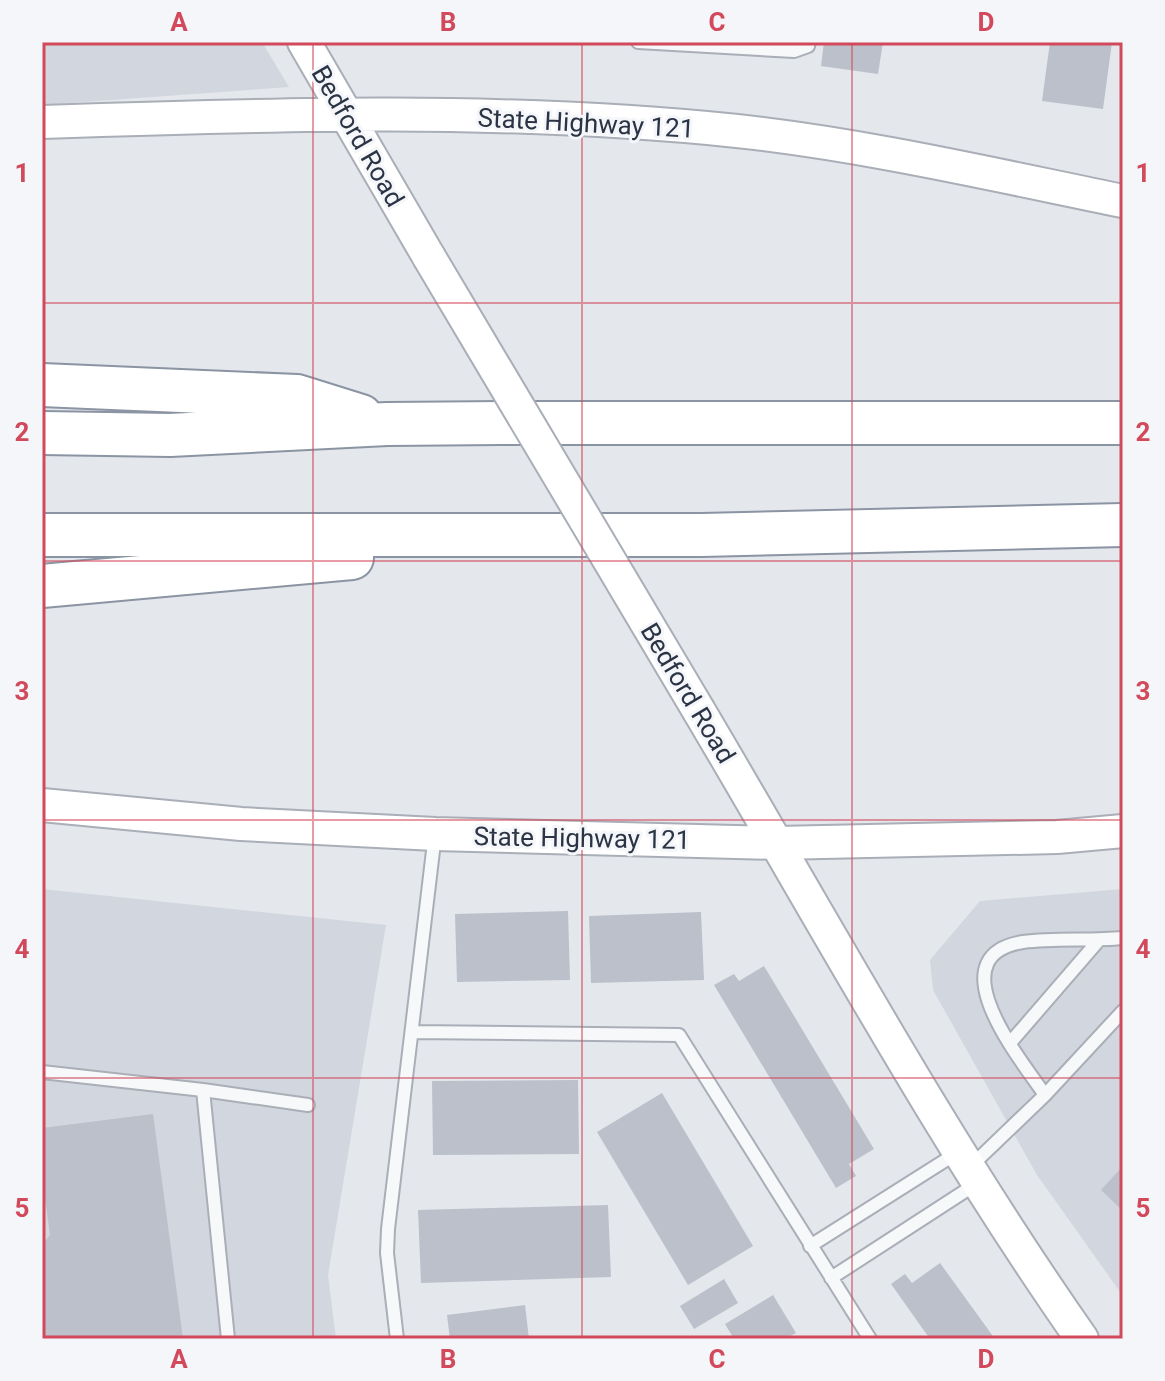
<svg xmlns="http://www.w3.org/2000/svg" width="1165" height="1381" font-family="Roboto,sans-serif">
<style>
.built{fill:#d2d6de}
.building{fill:#bbc0ca}
.lines{fill:none;stroke-linecap:round;stroke-linejoin:round}
.lane-casing{stroke:#a9aeb7;stroke-width:16}
.secondary-casing{stroke:#a9aeb7;stroke-width:36}
.highway-casing{stroke:#8b94a3;stroke-width:46}
.lane{stroke:#f7f8fa;stroke-width:12}
.secondary{stroke:#fff;stroke-width:32}
.highway{stroke:#fff;stroke-width:42}
.secondary-bridge-casing{stroke:#a9aeb7;stroke-width:36;stroke-linecap:butt}
.secondary-bridge{stroke:#fff;stroke-width:32}
.grid{fill:none;stroke:#d1495b;stroke-width:2;stroke-opacity:0.55}
.labels{text-anchor:middle;stroke-width:6;stroke-linejoin:round;paint-order:stroke}
.street-label{font-size:26px;fill:#2b3445;stroke:#f4f6f9}
.neatline{fill:none;stroke:#d1495b;stroke-width:3}
.grid-label{font-size:26px;text-anchor:middle;font-weight:bold;fill:#d1495b}
</style>
<rect width="100%" height="100%" fill="#e4e7ec"/>
<!-- built -->
<path class="built" d="M42,42H262L289,87L42,105Z
M42,889L386,925L328,1275L336,1339H42Z
M1123,889V1296L1037,1175L933,990L930,960L980,901Z"/>
<!-- building -->
<path class="building" d="M824,42H883L878,74L821,66Z
M1050,42H1112L1103,109L1042,101Z
M568,911L570,980L457,982L455,914Z
M701,912L704,980L591,983L589,916Z
M764,966L874,1149L849,1164L856,1176L836,1188L714,985L734,974L739,981Z
M578,1080L579,1154L433,1155L432,1081Z
M662,1093L753,1246L688,1285L597,1132Z
M153,1114L183,1339H42V1245L50,1235L42,1175V1128Z
M1123,1166V1211L1101,1190Z
M608,1205L611,1277L421,1283L418,1210Z
M940,1263L995,1339H930L891,1284L905,1274L912,1283Z
M724,1279L738,1303L694,1329L680,1306Z
M773,1295L796,1333L785,1339H734L725,1324Z
M525,1305L529,1339H450L447,1315Z"/>
<g class="lines">
<!-- lane casing -->
<g class="lane-casing">
<path id="lane" d="M638,42L794,51L808,46L809,42
M414,1032L679,1035L870,1339
M1010,1043L1099,940
M42,1072L203,1090L228,1339
M203,1090L308,1105
M1045,1095C1021,1060 935,956 1023,942C1056,938 1090,941 1123,938
M970,1167L1045,1095L1123,1011
M810,1246L960,1151
M831,1278L976,1184
M397,1339L387,1253L388,1229L435,834"/>
</g>
<!-- secondary casing -->
<g class="secondary-casing">
<path id="secondary" d="M304,42L429,257
M42,122C273,114 506,107 737,131C866,145 995,175 1123,201
M699,711C824,922 941,1138 1082,1339
M42,805L241,824L435,834L777,843L1057,837L1123,831"/>
</g>
<!-- highway casing -->
<g class="highway-casing">
<path id="highway" d="M42,385L297,396L361,416
M42,433L170,435L387,424L501,423H1123
M42,535H702L1123,525
M42,586L352,558"/>
</g>
<!-- lane -->
<use href="#lane" class="lane"/>
<!-- secondary -->
<use href="#secondary" class="secondary"/>
<!-- highway -->
<use href="#highway" class="highway"/>
<!-- secondary-bridge casing -->
<g class="secondary-bridge-casing">
<path id="secondary-bridge" d="M429,257L699,711"/>
</g>
<!-- secondary-bridge -->
<use href="#secondary-bridge" class="secondary-bridge"/>
</g>
<!-- grid -->
<path class="grid" d="M313,42V1339M582,42V1339M852,42V1339M42,303H1123M42,561H1123M42,820H1123M42,1078H1123"/>
<g class="labels">
<!-- street labels -->
<g class="street-label">
<text transform="translate(586 123) rotate(3)" y="9">State Highway 121</text>
<text transform="translate(358 136) rotate(60)" y="9">Bedford Road</text>
<text transform="translate(688 693) rotate(59)" y="9">Bedford Road</text>
<text transform="translate(582 838) rotate(1)" y="9">State Highway 121</text>
</g>
</g>
<!-- border -->
<rect width="1165" height="1381" fill="none" stroke="#f4f6f9" stroke-width="88"/>
<rect x="44" y="44" width="1077" height="1293" class="neatline"/>
<g class="grid-label">
<text x="179" y="31">A</text>
<text x="448" y="31">B</text>
<text x="717" y="31">C</text>
<text x="986" y="31">D</text>
<text x="22" y="182">1</text>
<text x="1143" y="182">1</text>
<text x="22" y="441">2</text>
<text x="1143" y="441">2</text>
<text x="22" y="700">3</text>
<text x="1143" y="700">3</text>
<text x="22" y="958">4</text>
<text x="1143" y="958">4</text>
<text x="22" y="1217">5</text>
<text x="1143" y="1217">5</text>
<text x="179" y="1368">A</text>
<text x="448" y="1368">B</text>
<text x="717" y="1368">C</text>
<text x="986" y="1368">D</text>
</g>
</svg>
